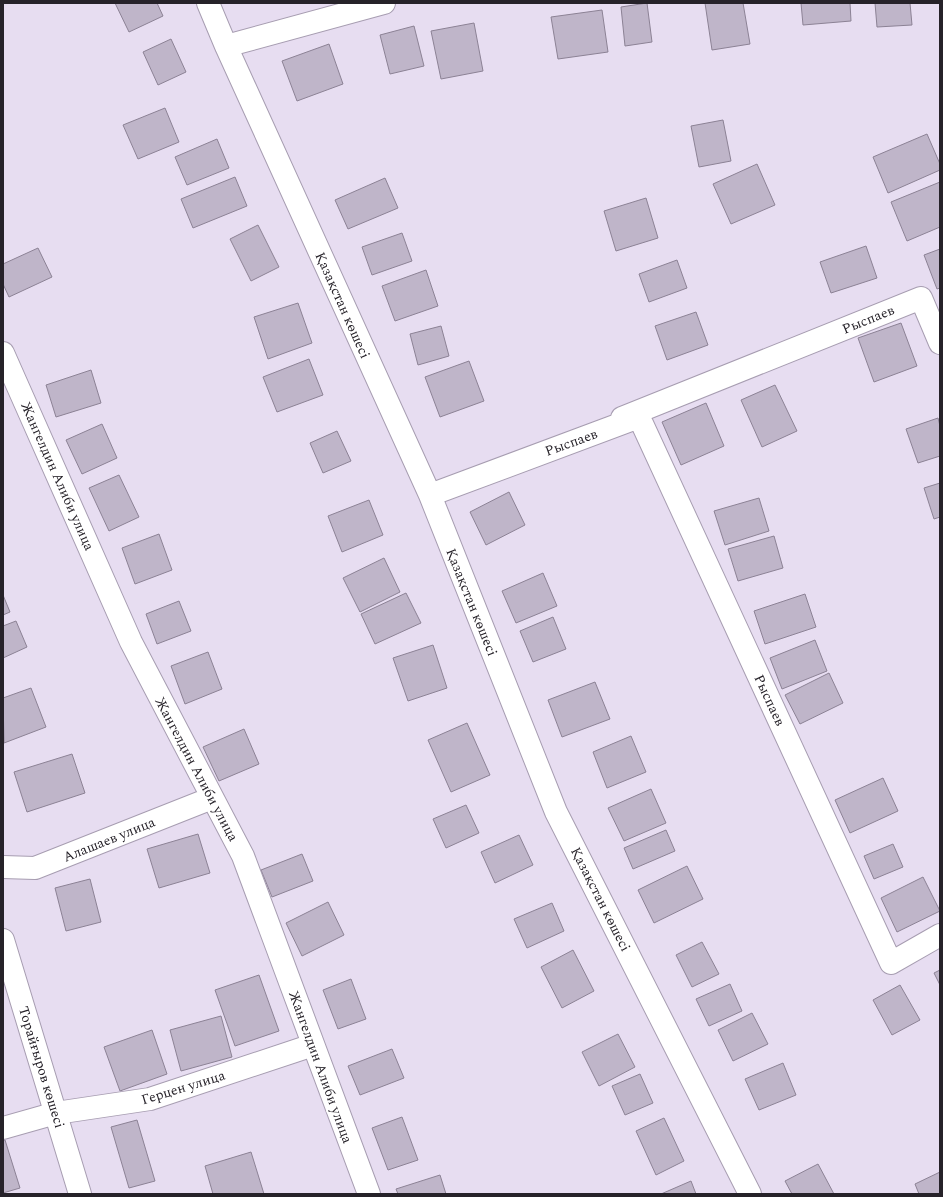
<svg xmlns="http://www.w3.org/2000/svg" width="943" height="1197" font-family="Spectral,serif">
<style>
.building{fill:#bfb5c9;stroke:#8c8295}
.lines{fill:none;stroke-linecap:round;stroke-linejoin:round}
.minor-casing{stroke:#a79db1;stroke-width:24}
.tertiary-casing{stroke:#a79db1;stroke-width:24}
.minor{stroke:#fff;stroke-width:22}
.tertiary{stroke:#fff;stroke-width:22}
.labels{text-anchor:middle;stroke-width:4;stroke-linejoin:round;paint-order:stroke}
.street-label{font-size:14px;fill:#262229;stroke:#fff}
</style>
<rect width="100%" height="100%" fill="#e7ddf1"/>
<!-- building -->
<path class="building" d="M115,3H157L163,16L129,32Z
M647,3L652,42L625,46L621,7Z
M705,3H743L750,44L712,50Z
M801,3H850L851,21L803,25Z
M875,3H910L912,25L877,27Z
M602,10L608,52L558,59L551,17Z
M474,23L483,71L441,79L431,31Z
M414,26L424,66L390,74L380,35Z
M171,39L186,72L158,85L143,52Z
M329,44L343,84L297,101L282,61Z
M165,108L179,142L138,159L123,125Z
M723,120L731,161L699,167L691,126Z
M927,134L940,164V170L888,193L873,157Z
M217,139L229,168L187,185L175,157Z
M757,164L775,205L731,224L713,184Z
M235,177L247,206L193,228L181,199Z
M385,178L398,208L348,229L335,200Z
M940,182V227L907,241L891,202Z
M646,198L658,238L616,251L604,211Z
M258,225L279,267L251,281L230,239Z
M402,233L412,261L372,275L362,247Z
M866,246L877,278L831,293L820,262Z
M38,248L52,277L9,297L3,284V264Z
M940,249V288L937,289L924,255Z
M677,260L687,288L649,302L639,274Z
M426,270L438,306L395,321L382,286Z
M298,303L312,343L268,359L254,317Z
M696,312L708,345L667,360L655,326Z
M901,323L917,366L874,382L858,338Z
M441,326L449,356L418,365L410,334Z
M309,359L323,395L277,412L263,377Z
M469,361L484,401L440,417L425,377Z
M91,370L101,403L56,417L46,385Z
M775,385L797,431L762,447L741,400Z
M706,403L724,446L681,465L662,422Z
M938,418L940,426V456L918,463L906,429Z
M102,424L117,458L82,474L66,440Z
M337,431L351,461L323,473L310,443Z
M119,475L139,517L109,531L89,488Z
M940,483V517L934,519L924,488Z
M509,492L525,525L486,545L470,512Z
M759,498L769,531L725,545L714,511Z
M369,500L383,535L342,552L328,516Z
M159,534L172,570L135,584L122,548Z
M774,536L783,568L738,581L728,549Z
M384,558L400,592L360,612L343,578Z
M543,573L557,606L516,623L502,591Z
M406,593L421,623L375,644L361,614Z
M805,594L816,627L765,644L754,611Z
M3,595L10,612L3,615Z
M179,601L191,631L157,644L146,614Z
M553,617L566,649L533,662L520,631Z
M16,621L27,647L3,658V626Z
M815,640L827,671L782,689L770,658Z
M433,645L447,688L408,701L393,658Z
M208,652L222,689L185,704L171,666Z
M829,673L843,703L800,724L785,695Z
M595,682L610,719L562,737L548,700Z
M31,688L46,727L4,743L3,698Z
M467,723L490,775L451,792L428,740Z
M244,729L259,764L219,781L203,747Z
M631,736L646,772L607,788L593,752Z
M72,754L85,793L27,812L14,772Z
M883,778L898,811L850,833L835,800Z
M651,789L666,823L624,841L608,808Z
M466,805L479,833L446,848L433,819Z
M666,830L675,851L633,869L624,848Z
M198,834L210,873L159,888L147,849Z
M519,835L533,865L495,883L481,852Z
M893,844L903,867L874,879L864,856Z
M302,854L313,881L272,897L261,870Z
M687,866L703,899L654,923L638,890Z
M923,877L940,911L897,932L881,898Z
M90,879L101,922L66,931L55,888Z
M328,902L344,935L302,956L286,923Z
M552,903L564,931L527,948L514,919Z
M702,942L719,974L692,987L676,955Z
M573,950L594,991L562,1008L541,967Z
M940,970V985L934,973Z
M259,975L279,1031L235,1046L215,990Z
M351,979L366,1019L338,1029L323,990Z
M730,984L742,1011L709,1026L696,999Z
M900,985L920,1020L892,1035L873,1000Z
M752,1013L768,1044L733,1061L718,1030Z
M221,1016L232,1057L181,1071L170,1030Z
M152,1030L167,1074L120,1091L104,1047Z
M618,1034L635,1067L599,1086L582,1052Z
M392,1049L404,1078L360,1095L348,1066Z
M783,1063L796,1095L759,1110L745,1079Z
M640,1074L653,1103L625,1115L612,1086Z
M402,1117L418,1160L388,1170L372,1128Z
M664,1118L684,1161L656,1175L636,1131Z
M137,1120L155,1181L129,1188L111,1127Z
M3,1140H5L20,1188L3,1193Z
M251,1152L264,1194H213L205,1166Z
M818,1164L834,1194H792L785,1181Z
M940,1172V1194H919L915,1184Z
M440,1175L446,1194H398L396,1189Z
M691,1181L696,1194H661Z"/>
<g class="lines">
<!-- minor casing -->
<g class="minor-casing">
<path id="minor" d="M208,3L226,46L430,495L556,812L750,1194
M226,46L384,3
M3,353L131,642L243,856L369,1194
M622,418L921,298L940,343
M430,495L639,417L891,963L940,935
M3,867L35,868L212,798
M3,1128L56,1113L150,1099L313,1045"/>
</g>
<!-- tertiary casing -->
<g class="tertiary-casing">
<path id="tertiary" d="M3,940L80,1194"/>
</g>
<!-- minor -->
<use href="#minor" class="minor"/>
<!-- tertiary -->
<use href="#tertiary" class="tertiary"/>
</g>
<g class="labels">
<!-- street labels -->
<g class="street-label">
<text transform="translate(343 305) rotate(66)" y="5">Қазақстан көшесі</text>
<text transform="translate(868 319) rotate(-22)" y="5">Рыспаев</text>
<text transform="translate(571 442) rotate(-20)" y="5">Рыспаев</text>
<text transform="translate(58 476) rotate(66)" y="5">Жангелдин Алиби улица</text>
<text transform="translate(472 602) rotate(68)" y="5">Қазақстан көшесі</text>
<text transform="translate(770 700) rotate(65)" y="5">Рыспаев</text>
<text transform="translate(197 769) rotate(62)" y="5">Жангелдин Алиби улица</text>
<text transform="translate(109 839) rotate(-22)" y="5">Алашаев улица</text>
<text transform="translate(601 899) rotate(63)" y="5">Қазақстан көшесі</text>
<text transform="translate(42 1067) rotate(73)" y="5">Торайғыров көшесі</text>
<text transform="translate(321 1067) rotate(70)" y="5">Жангелдин Алиби улица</text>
<text transform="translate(183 1087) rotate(-17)" y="5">Герцен улица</text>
</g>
</g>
<!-- border -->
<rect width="943" height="1197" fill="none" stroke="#262229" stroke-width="8"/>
</svg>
